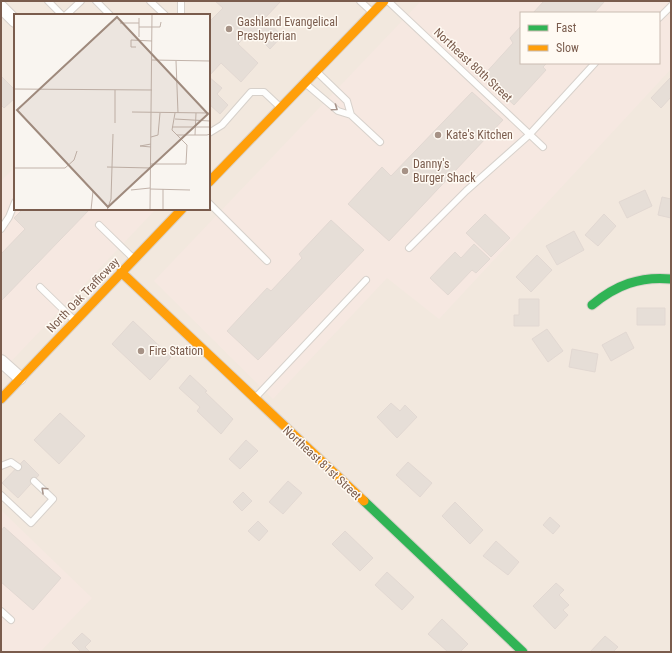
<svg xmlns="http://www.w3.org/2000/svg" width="672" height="653" font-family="'Roboto Condensed',sans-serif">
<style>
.residential{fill:#f2e8de;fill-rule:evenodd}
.commercial{fill:#f6e8e1;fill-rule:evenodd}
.building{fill:#e6ded7;stroke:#e2d8d2}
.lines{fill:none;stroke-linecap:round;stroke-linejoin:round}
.lane-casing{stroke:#d7d1cb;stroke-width:8}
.street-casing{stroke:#d7d1cb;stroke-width:14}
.fast-casing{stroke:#d9d2cb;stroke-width:11}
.slow-casing{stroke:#d9d2cb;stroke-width:11}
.lane{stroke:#fefefd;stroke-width:6}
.street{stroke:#fefefd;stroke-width:12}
.fast{stroke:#30b455;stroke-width:9}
.slow{stroke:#ff9f0a;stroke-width:9}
.oneway{stroke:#a8958b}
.poi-dot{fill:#a69286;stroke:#fffaf3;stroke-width:1.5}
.labels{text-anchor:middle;stroke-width:3;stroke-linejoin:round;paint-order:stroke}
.poi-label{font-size:12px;fill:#7a5c4d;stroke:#fffaf3;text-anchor:start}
.street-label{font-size:12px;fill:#7a5c4d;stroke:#fffaf3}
.inset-road{fill:none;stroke:#c2b3aa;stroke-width:1}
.view{fill:#9f8a7d;fill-opacity:0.15;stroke:#9f8a7d;stroke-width:2}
.inset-edge{fill:none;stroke:#7a5c4d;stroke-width:2}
</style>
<rect width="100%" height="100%" fill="#f9f5f0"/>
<!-- residential -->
<path class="residential" d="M1,1H671V652H1ZM521,13H659V63H521ZM15,15H209V209H15Z"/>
<!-- commercial -->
<path class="commercial" d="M421,1H671V69L439,319L387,278L273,399L154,281ZM521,13H659V63H521Z
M15,167V209H156L1,372V181Z
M1,510L92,598L40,652H1Z"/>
<!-- building -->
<path class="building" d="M215,1H281L265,18L282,36L270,49L251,30L238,44L258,63L241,82L221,63L209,76V22L223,8Z
M544,1H605L594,13H533Z
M521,26V63H547L543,67L546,70L514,105L483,76L513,43L510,38Z
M1,76L15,90V98L4,108L1,105Z
M209,77L222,88L217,94L228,105L220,114L209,104Z
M671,77V97L661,108L651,98Z
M472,92L503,120L389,241L348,204L382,167L391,176Z
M645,190L652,206L627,218L619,202Z
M662,197L671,199V218L658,215Z
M23,209H90L1,301V254L25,229L14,218Z
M485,214L510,238L491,257L466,233Z
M604,214L616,226L598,246L585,235Z
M331,220L364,250L258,360L227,331L267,288L271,291L302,258L299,254Z
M574,231L584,250L557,265L546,246Z
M474,244L490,259L476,273L472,270L448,295L430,278L455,252L461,258Z
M537,255L552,270L531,292L516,277Z
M519,299H539V326H514V315H519Z
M637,308H665V325H637Z
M133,321L171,357L150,380L112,344Z
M547,329L563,351L548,362L532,339Z
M626,332L634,348L611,361L602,345Z
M572,349L598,354L595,372L569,367Z
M190,375L207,391L205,392L233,419L221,434L197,411L200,407L179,388Z
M391,403L400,411L405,405L417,417L397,438L377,417Z
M60,413L85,436L59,464L34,440Z
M246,440L258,451L240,469L229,459Z
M24,460L39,475L18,498L2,483Z
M408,462L432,483L420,497L396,475Z
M288,481L302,493L283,514L269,502Z
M243,492L252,501L242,511L233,502Z
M455,502L483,530L470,544L442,516Z
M550,517L560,526L553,534L543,525Z
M258,521L268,531L259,541L248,531Z
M4,527L61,578L33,610L1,582V531Z
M345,531L373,558L360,571L332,544Z
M496,541L519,562L508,575L483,556Z
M387,572L414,597L402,610L375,585Z
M556,583L564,590L559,595L569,605L563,610L568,615L555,629L533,606Z
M442,619L468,644L460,652H448L428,634Z
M82,633L91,641L85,647L90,652H79L80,651L72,643Z
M605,636L618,647L613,652H590Z"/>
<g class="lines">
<!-- lane casing -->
<g class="lane-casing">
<path id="lane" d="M48,1L62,15
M96,1L110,15
M150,1L165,15
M181,1V15
M360,1L372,12
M388,1L543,147
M66,15L81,1
M659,18L671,6
M306,84L338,111L351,115L347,101L317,72
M351,115L380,142
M209,133L222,125L251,92H264L280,107
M209,203L267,261
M99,225L134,259
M1,229L9,217L15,202
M409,248L466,191L529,135L595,63
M40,287L75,321
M255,398L366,280
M1,466L11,462L18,467
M1,495L31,523L53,499L34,481
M1,611L11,620"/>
</g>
<!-- street casing -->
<g class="street-casing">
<path id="street" d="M1,7L15,21
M1,361L20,378"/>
</g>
<!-- fast casing -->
<g class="fast-casing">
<path id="fast" d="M592,305C616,285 640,276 671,279
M364,501L523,652"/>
</g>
<!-- slow casing -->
<g class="slow-casing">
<path id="slow" d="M209,182L384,1
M121,272L364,501
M1,399L182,209"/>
</g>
<!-- lane -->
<use href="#lane" class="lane"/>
<!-- street -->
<use href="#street" class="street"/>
<!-- fast -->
<use href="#fast" class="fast"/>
<!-- slow -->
<use href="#slow" class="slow"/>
</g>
<!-- one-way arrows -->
<defs><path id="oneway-chevron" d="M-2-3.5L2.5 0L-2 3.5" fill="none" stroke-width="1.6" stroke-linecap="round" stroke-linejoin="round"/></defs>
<g class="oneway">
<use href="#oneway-chevron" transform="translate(335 108) rotate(35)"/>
<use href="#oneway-chevron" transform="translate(44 490) rotate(-137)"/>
</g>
<!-- markers -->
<g class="poi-dot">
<circle cx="229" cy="29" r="4"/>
<circle cx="438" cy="135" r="4"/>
<circle cx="405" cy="171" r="4"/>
<circle cx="141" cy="351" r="4"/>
</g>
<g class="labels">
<!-- poi labels -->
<g class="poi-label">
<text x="237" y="26">Gashland Evangelical<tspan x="237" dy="14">Presbyterian</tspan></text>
<text x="446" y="139">Kate's Kitchen</text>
<text x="413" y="168">Danny's<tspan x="413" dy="14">Burger Shack</tspan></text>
<text x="149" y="355">Fire Station</text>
</g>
<!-- street labels -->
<g class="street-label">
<text transform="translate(473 65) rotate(43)" y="4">Northeast 80th Street</text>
<text transform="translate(83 295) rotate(-46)" y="4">North Oak Trafficway</text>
<text transform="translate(322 463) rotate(43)" y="4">Northeast 81st Street</text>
</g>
</g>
<!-- overview -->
<g transform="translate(14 14)">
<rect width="196" height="196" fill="#f9f5f0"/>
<path class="inset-road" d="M125,4V23M106,9H125M125,13H146L147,8M122,33H117V26L138,27M138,46L196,47M162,47L164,99M0,75L138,76M118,98L196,99M161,105L196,107V120L193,121H163M101,109V76M158,113H196M181,121L182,99M137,123L144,121L146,99M137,133L126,132L137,130M137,150H172L173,131L158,116L161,99M93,153L137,154M0,154H51L60,146L63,137M136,175L176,176M149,175V196M117,176L136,174M77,196L79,177M93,196L97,185L99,120M136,196L138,0"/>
<path class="view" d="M103,3L194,100L94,193L3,96Z"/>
<rect width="196" height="196" class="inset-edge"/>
</g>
<!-- border -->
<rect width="672" height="653" fill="none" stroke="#7a5c4d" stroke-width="4"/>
<!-- legend -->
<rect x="520" y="12" width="140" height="52" fill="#fffaf3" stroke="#cabbb1"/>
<rect x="528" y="25" width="20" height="6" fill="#30b455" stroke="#cabbb1"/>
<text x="556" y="32" font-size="12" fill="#7a5c4d">Fast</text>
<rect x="528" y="45" width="20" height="6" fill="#ff9f0a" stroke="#cabbb1"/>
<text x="556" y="52" font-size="12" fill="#7a5c4d">Slow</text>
</svg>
